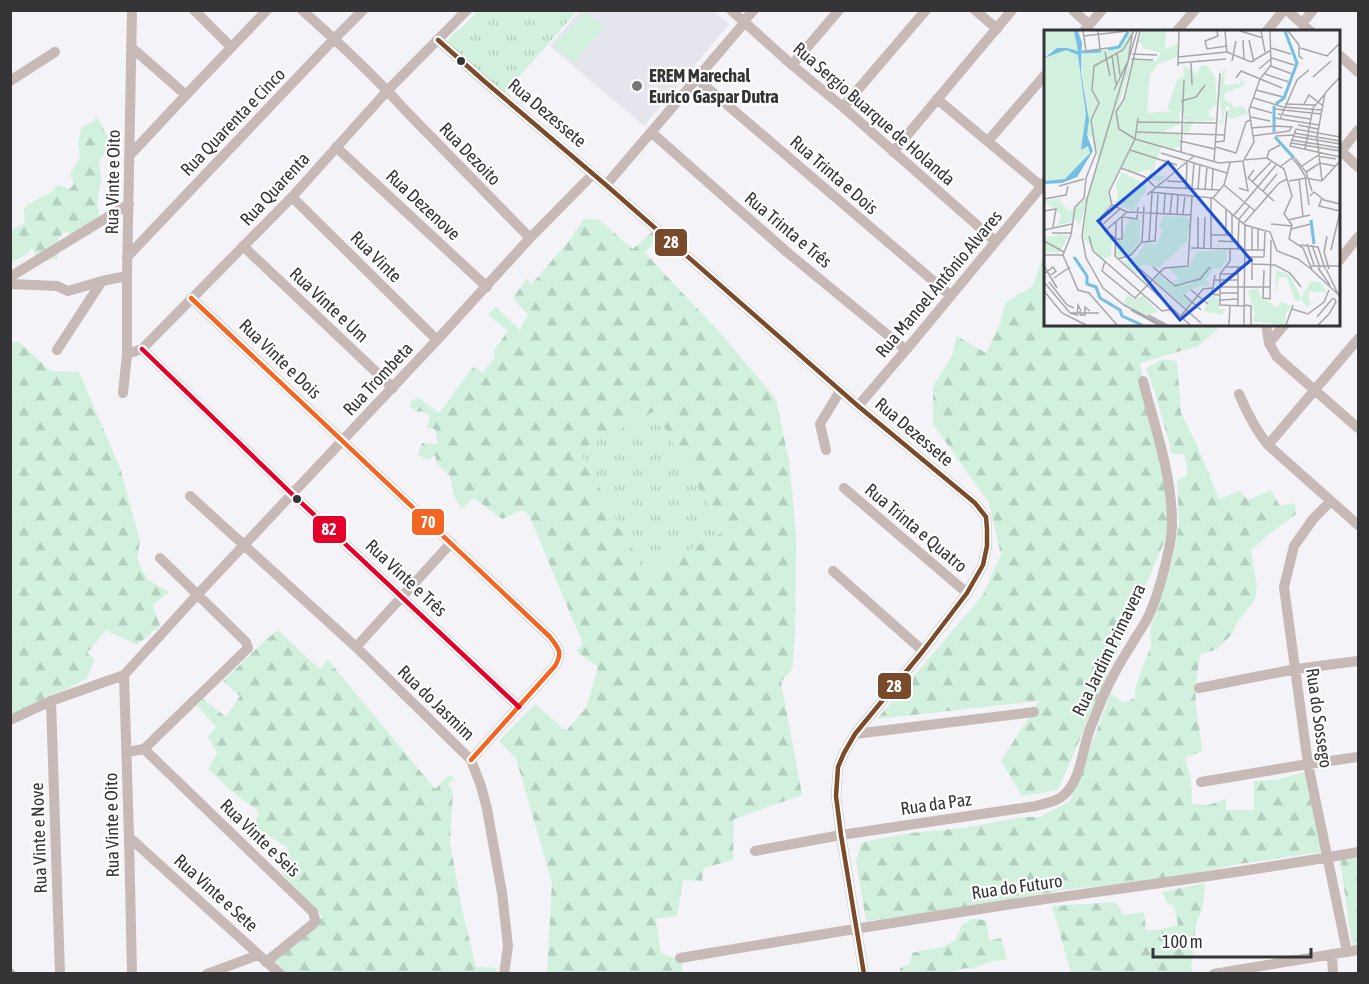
<svg xmlns="http://www.w3.org/2000/svg" width="1369" height="984" font-family="'Asap Condensed',sans-serif">
<style>
.built{fill:#e5e5ed}
.forest{fill:url(#forest-firs)}
.park{fill:url(#park-tufts)}
.pitch{fill:#d1f1de}
.lines{fill:none;stroke-linecap:round;stroke-linejoin:round}
.minor{stroke:#c6b9b6;stroke-width:10}
.bus-1-casing{stroke:#fff;stroke-width:9}
.bus-2-casing{stroke:#fff;stroke-width:9}
.bus-3-casing{stroke:#fff;stroke-width:9}
.bus-1{stroke:#7a4b2a;stroke-width:4.5}
.bus-2{stroke:#f26522;stroke-width:4.5}
.bus-3{stroke:#e4002b;stroke-width:4.5}
.bus-dot{fill:#343436;stroke:#fff;stroke-width:2}
.poi-dot{fill:#77777a;stroke:#fff;stroke-width:2}
.labels{text-anchor:middle;stroke-width:4.5;stroke-linejoin:round;paint-order:stroke}
.poi-label{font-size:18px;font-weight:bold;fill:#343436;stroke:#fff;text-anchor:start}
.street-label{font-size:18px;fill:#343436;stroke:#fff}
.inset-river{fill:none;stroke:#75bee4;stroke-width:3}
.inset-road{fill:none;stroke:#a7a7aa;stroke-width:1.5}
.view{fill:#1d4ed8;fill-opacity:0.15;stroke:#1d4ed8;stroke-width:3}
.inset-edge{fill:none;stroke:#343436;stroke-width:3}
.line-badge{stroke:#fff;stroke-width:2}
.badge-label{font-size:16px;text-anchor:middle;font-weight:bold;fill:#fff}
</style>
<defs>
<pattern id="forest-firs" width="22" height="20" patternUnits="userSpaceOnUse" patternTransform="scale(1.5)"><rect width="22" height="20" fill="#d1f1de"/><path d="M5 1l3.5 6h-7zM16 11l3.5 6h-7z" fill="#b4cfbf"/></pattern>
<pattern id="park-tufts" width="24" height="20" patternUnits="userSpaceOnUse" patternTransform="scale(1.5)"><rect width="24" height="20" fill="#d1f1de"/><path d="M3 7l-1-3M5 7V3M7 7l1-3M15 17l-1-3M17 17v-4M19 17l1-3" fill="none" stroke="#b4cfbf"/></pattern>
</defs>
<rect width="100%" height="100%" fill="#f4f3f7"/>
<!-- built -->
<path class="built" d="M580,11H713L729,24L644,126L550,46Z"/>
<!-- forest -->
<path class="forest" d="M97,117L110,141L107,151L99,160L101,181L97,204L101,220L79,235L64,232L58,239L59,248L57,258L36,263L33,247L27,254L11,263V230L25,223L24,208L39,198L52,192L57,185L70,189L74,184L70,173L80,158L78,143L82,127L93,122Z
M584,219L599,220L633,249L652,232L657,239L645,253L722,335L776,399L789,461L796,534L795,634L792,670L781,681L802,795L734,819L733,860L704,868L702,881L683,880L677,916L656,919L661,953L682,961V973H547L552,883L516,758L499,741L535,704L566,731L586,708L598,667L576,651L583,644L529,515L523,510L502,519L474,498L461,509L454,496L450,476L437,464L435,455L428,460L418,455L422,443L438,444L435,429L427,428L430,417L422,411L417,412L410,406L411,401L419,398L439,413L474,366L482,373L495,358L494,350L508,331L488,315L496,307L520,330L528,315L513,298L527,278L531,285L569,241Z
M1045,249V324H1223L1198,346L1140,363L1172,524L1058,790L1022,796L1001,761L1039,701L877,719L983,595L1001,555L989,503L933,424V386L952,356L957,336L986,353L999,326L1005,303L1033,286Z
M19,342L51,371L79,372L120,468L140,541L137,559L147,579L169,592L153,605L160,626L137,645L106,630L87,653L95,659L87,678L71,687L11,716L10,343Z
M1162,359L1177,361L1181,413L1195,441L1219,499L1240,491L1248,500L1271,490L1280,506L1295,503L1296,514L1268,535L1251,550L1257,587L1255,600L1237,622L1232,634L1217,649L1200,655C1198,671 1194,687 1196,703C1197,719 1201,735 1202,751L1185,758L1191,779L1192,804L1208,805L1226,799V810H1254V781L1275,780L1309,771L1322,852L1239,864L1152,882L1127,883L1063,890L984,905L866,921L856,861L862,842L911,833L962,828L1023,817H1040L1070,801L1111,693L1124,703L1135,698V690L1143,665L1151,647L1150,630L1173,559L1179,524L1177,480L1187,476V465L1184,454H1172L1157,399L1146,369Z
M278,630L319,669L328,660L435,789L449,776L455,778L448,784L453,792L450,843L463,914L476,967L498,968L495,973H286L271,961L316,925L322,917L317,910L282,874L288,848L255,827L258,811L230,790L208,769L217,753L208,737L216,727L197,706L203,699L226,717L240,696L223,681C241,664 258,646 278,630Z
M1358,856V944L1352,945L1340,859Z
M1205,883L1203,906L1196,924L1191,973H1071L1052,906L1116,902L1124,915L1144,912L1146,930H1158L1178,925L1174,906L1167,903L1162,892Z
M972,919L986,920L989,941L1001,938L1007,959L989,962L972,969L965,968L947,973H900V968L910,964L912,953L942,947L955,941L962,925Z"/>
<!-- park -->
<path class="park" d="M478,11H577L502,96L448,44V41L451,36L460,29Z
M655,411L723,532L645,573L579,450Z"/>
<!-- pitch -->
<path class="pitch" d="M585,11L604,27L574,63L554,46Z"/>
<g class="lines">
<!-- minor -->
<path class="minor" d="M194,10L231,47
M302,10C338,42 373,74 404,109L530,238
M731,10L792,65L843,107L995,241
M975,10L997,29
M1073,10L1089,25
M1287,10L1311,32
M744,21L754,10
M1302,24L1313,10
M1083,32L1102,10
M1176,32L1195,10
M1266,32L1284,10
M438,40L484,81L606,185L858,406L975,503L986,517L987,529V546L983,565L967,593L923,651L855,734L844,753L838,767L836,796L841,835L864,974
M131,47L186,95
M1338,54L1358,72
M792,65L839,10
M697,79L951,296
M10,81L55,52
M937,99L1041,186
M843,107L926,10
M651,132L788,253L906,350
M988,141L1045,75
M336,147L487,287
M1341,151L1358,167
M893,152L1012,10
M130,155L186,95L267,10
M1338,155L1358,130
M606,185L745,22
M292,197L437,340
M243,246L393,388
M127,257L334,39L363,10
M1338,262L1358,237
M10,277L129,204
M10,284L57,286L68,291L102,281L127,276
M191,298L550,637C559,649 563,652 555,666L471,760
M1266,324L1269,343L1277,357L1358,428
M1269,343L1285,324
M142,349L293,495L519,707
M57,350L102,281
M127,354L142,349L292,197L387,91L467,10
M123,393L127,354V276L132,10
M1239,394C1247,413 1255,429 1268,445L1358,525
M858,406L906,350L1045,182
M1268,445L1358,339
M826,450L820,424L840,391
M844,488L967,593
M190,496L356,647L471,760L481,786L487,809L502,893L508,946L504,974
M1331,501L1313,519L1294,546L1284,587L1308,764L1347,952
M833,571L923,651
M356,647L451,543
M124,675L129,837L132,974
M1199,688L1296,669L1358,661
M51,701L60,974
M10,720L51,701L124,675L197,595L437,340L530,238L593,174
M855,734L1034,712
M144,749L248,648L246,642L160,558
M127,752L144,749L313,912L315,920L313,924L266,962
M1201,782L1308,764L1358,757
M129,837L280,974
M755,851L841,835L1036,806C1046,803 1057,802 1065,794C1082,777 1082,748 1091,726C1098,710 1104,692 1113,676C1123,657 1135,639 1146,621C1157,601 1172,546 1172,524C1172,474 1155,428 1143,381
M1332,954L1333,974
M680,958C800,938 919,918 1039,900C1146,885 1253,871 1358,852
M10,973L11,974
M207,974L258,955
M1214,974L1237,970
M1235,974L1237,970L1358,950"/>
<!-- bus-1 casing -->
<g class="bus-1-casing">
<path id="bus-1" d="M438,40L484,81L606,185L858,406L975,503L986,517L987,529V546L983,565L967,593L923,651L855,734L844,753L838,767L836,796L841,835L864,974"/>
</g>
<!-- bus-2 casing -->
<g class="bus-2-casing">
<path id="bus-2" d="M191,298L550,637C559,649 563,652 555,666L471,760"/>
</g>
<!-- bus-3 casing -->
<g class="bus-3-casing">
<path id="bus-3" d="M142,349L293,495L519,707"/>
</g>
<!-- bus-1 -->
<use href="#bus-1" class="bus-1"/>
<!-- bus-2 -->
<use href="#bus-2" class="bus-2"/>
<!-- bus-3 -->
<use href="#bus-3" class="bus-3"/>
</g>
<!-- markers -->
<g class="bus-dot">
<circle cx="461" cy="61" r="5"/>
<circle cx="297" cy="499" r="5"/>
</g>
<circle class="poi-dot" cx="637" cy="86" r="6"/>
<g class="labels">
<!-- poi labels -->
<g class="poi-label">
<text x="649" y="82">EREM Marechal<tspan x="649" dy="21">Eurico Gaspar Dutra</tspan></text>
</g>
<!-- street labels -->
<g class="street-label">
<text transform="translate(547 113) rotate(40)" y="6">Rua Dezessete</text>
<text transform="translate(874 114) rotate(41)" y="6">Rua Sergio Buarque de Holanda</text>
<text transform="translate(233 122) rotate(-46)" y="6">Rua Quarenta e Cinco</text>
<text transform="translate(470 154) rotate(46)" y="6">Rua Dezoito</text>
<text transform="translate(834 175) rotate(41)" y="6">Rua Trinta e Dois</text>
<text transform="translate(113 182) rotate(-89)" y="6">Rua Vinte e Oito</text>
<text transform="translate(275 189) rotate(-47)" y="6">Rua Quarenta</text>
<text transform="translate(423 205) rotate(43)" y="6">Rua Dezenove</text>
<text transform="translate(788 230) rotate(40)" y="6">Rua Trinta e Três</text>
<text transform="translate(376 257) rotate(45)" y="6">Rua Vinte</text>
<text transform="translate(939 284) rotate(-50)" y="6">Rua Manoel Antônio Alvares</text>
<text transform="translate(329 305) rotate(43)" y="6">Rua Vinte e Um</text>
<text transform="translate(280 359) rotate(44)" y="6">Rua Vinte e Dois</text>
<text transform="translate(378 379) rotate(-47)" y="6">Rua Trombeta</text>
<text transform="translate(914 432) rotate(40)" y="6">Rua Dezessete</text>
<text transform="translate(916 528) rotate(40)" y="6">Rua Trinta e Quatro</text>
<text transform="translate(406 578) rotate(43)" y="6">Rua Vinte e Três</text>
<text transform="translate(1109 650) rotate(-64)" y="6">Rua Jardim Primavera</text>
<text transform="translate(436 703) rotate(44)" y="6">Rua do Jasmim</text>
<text transform="translate(1319 718) rotate(82)" y="6">Rua do Sossego</text>
<text transform="translate(936 804) rotate(-8)" y="6">Rua da Paz</text>
<text transform="translate(112 825) rotate(-91)" y="6">Rua Vinte e Oito</text>
<text transform="translate(39 838) rotate(-92)" y="6">Rua Vinte e Nove</text>
<text transform="translate(260 838) rotate(44)" y="6">Rua Vinte e Seis</text>
<text transform="translate(1017 887) rotate(-8)" y="6">Rua do Futuro</text>
<text transform="translate(216 893) rotate(42)" y="6">Rua Vinte e Sete</text>
</g>
</g>
<!-- overview -->
<g transform="translate(1044 30)">
<rect width="296" height="296" fill="#f4f3f7"/>
<path d="M163,35L171,47L173,76H161L155,87L123,80L132,52L137,46L144,48L150,57L156,36Z" fill="#d1f1de"/>
<path d="M0,1H30L34,22L13,18L0,25ZM85,1H89L85,23L75,57L86,27L85,42L72,82L80,71L87,36V30L112,31L117,23L98,18L99,14L94,13L98,1H122L121,19L135,14V26L113,35L106,45L103,83L134,81L136,94L119,102L136,104V116L130,119L118,116L107,145L122,146L115,152L104,148L107,139L92,143L77,137L64,163L67,176L54,191V196L68,208L67,226L58,229L39,208L43,171L55,132L48,108L43,105L44,79L37,37L40,24L75,17ZM22,19L34,25L36,33L42,84L39,117L44,116L46,123L21,149L0,151V28ZM139,35L159,47L160,58L156,64L163,75L169,76L168,81L165,79V86L173,90L144,92L140,89V93H149L145,102H139L140,85L153,86V82L150,78L137,79L155,64L142,66ZM181,36L180,55L197,54L196,47L201,55L180,63L181,70L189,74L188,78L198,76L204,83L188,89L183,87L186,77L182,76L178,94L174,93L178,88L174,57ZM78,142L101,154L102,160L89,181L67,171L74,170L72,154ZM43,167L36,196L32,190L13,196L17,185L0,171L18,168L16,171L25,181ZM120,186L144,187L147,193L142,212L116,237L98,235L94,244L89,243L78,233L94,225L101,212L112,215L119,201L115,196ZM85,189L96,190V211L85,226L77,228L71,226L72,209L77,210ZM16,204L25,206L15,223L0,222V208ZM182,220L183,231L175,239L170,238L162,249L166,255L149,258L139,266L148,272L143,278L110,250L116,245L128,256L143,255L155,250L131,256L130,250L136,249L125,238L145,237L153,222ZM232,240L246,245L257,268L267,251L276,252L283,263L265,261V273H270L263,277L257,269L254,272L250,269L243,247H235L231,265ZM213,258L217,267L232,277L237,272L248,276L242,283L241,295L209,291L211,285L204,261ZM83,265L90,269L99,266L114,282L103,285L83,276L79,273ZM171,265L176,270L175,279H182L178,285L160,281L165,266Z" fill="#d1f1de"/>
<path d="M30,1H34L38,13L37,42L45,90L43,105L49,121L33,147L18,153L0,154V151L21,149L46,123L44,116L37,120L42,84L34,25L22,20L0,28L13,18H23L34,21Z" fill="#75bee4"/>
<path class="inset-river" d="M64,19L75,17L84,2M38,22L57,21M232,74L240,68L253,33L241,1M230,76V102M231,107L250,128M267,190L270,214M30,227L43,246V254L52,257L56,268L76,280L78,286L98,295"/>
<path class="inset-road" d="M39,1L42,21L64,18M54,1L56,19M93,1L43,169L38,206L42,228L59,258L80,275L119,295M96,1L80,69L72,82L75,99L91,109L175,133L200,131M173,1L174,6L161,11L163,19L183,16M181,1L183,23M196,1L219,8M217,1L221,22M226,1L227,35L216,49L205,80L210,112L200,130L223,128L240,139L248,166L240,184L248,195L245,209L259,218L268,240L296,266M244,1L255,15V26L259,29M39,6L84,1M199,10L200,30M205,10L210,32M227,18L247,24M256,18L283,26L296,13M61,22L66,46M73,23L76,45M88,24L113,25M68,26L72,54M134,27L183,22L207,32L227,20M87,29L109,30M188,31L192,11M134,33L182,29M147,33L148,55M134,36L135,1M227,36L248,44M215,39L228,28L250,35M221,44L245,52M269,47L287,31M192,48L197,41L238,58M70,60L84,31L88,6M212,60L239,67M210,68L239,77L278,80M137,71L152,67L161,55M241,74L271,75M260,74L265,65L279,76M207,77L228,83M231,79L277,84M234,84L266,89M207,87L226,91M231,88L275,95M236,89L253,50L265,40M94,92L173,93M254,95L274,99M207,98L231,96M93,102L181,105M250,103L296,111M209,106L245,101L248,97L231,96M232,106L250,105M249,106L296,114M296,107L252,99L246,116L296,127M248,110L296,118M136,111L171,119M171,112L180,111L183,81M247,113L296,121M172,117L192,123L202,92L206,90M261,119L269,78L280,65M86,120L133,135M137,122L140,50M117,123L183,143M223,128L225,121L236,115M251,128L262,142L268,161M170,132L176,43M237,136L248,128L255,136L261,146L265,175M258,136L273,126L292,129M77,138L101,147L112,158M210,140L204,148L230,171M262,142L276,133L291,136M255,149L259,186M123,151L142,152M245,151L262,148L278,151L296,131M278,151L273,107L281,63L296,47M208,152L227,132M180,155L211,181M15,156L40,149M113,157L175,160M142,158L143,133M148,158L150,133M195,158L204,161L199,132M154,159L156,135M161,159L163,137M168,160L169,139M219,161L233,144M106,162L169,168M103,165L150,126M266,166L270,162L280,170L296,174M169,168L201,195L226,202L233,221L254,229L267,239M169,168L180,155L186,133M278,168L275,176L296,181M0,169L22,165L24,156M68,175L65,162L91,109L94,88M68,175L83,182L147,185M0,181L12,179L9,197M120,183L121,164M126,184L128,165M133,184L134,165M139,184L141,165M190,185L232,135M79,187L93,189L94,177M244,190L266,185M200,193L235,153L243,149M227,194L248,196M57,196V187L68,175M57,196L77,178M247,199L267,194M0,200L28,194M8,203H28M167,205H188M182,205V180M45,206L49,221L118,281M283,206L280,222L285,239M71,208L61,201L83,182M71,209H78V186M0,211L20,222M174,211L195,212M98,212L111,211L114,164M105,212L108,163M188,212V184M263,214L270,235M256,215L274,217L281,239M268,215L276,238M147,218L201,219M154,218V187M160,218L161,187M167,218V167M194,218L195,189L205,177M201,220H220M208,220V198M214,220V199M287,220L296,182M0,225H19M19,225L27,205L31,177L40,168L42,148L52,123L47,90L55,73L48,60L50,36L79,20L90,1M19,225L34,260L45,263L73,295M71,226L129,279M71,226L72,192M201,227H220M220,227L221,202M74,229L87,225L98,212L100,176M61,231L58,241L91,268L120,238L144,236L148,166M208,234L231,235L246,243L257,257M0,236L13,258M267,236H296M109,237L131,256L156,249L166,237M182,237H201M274,238L286,255M96,239L157,293M282,239L295,266M220,240L219,268L226,269L227,210M0,244L9,237L12,241L7,245M176,244V275L200,276M176,244L186,231V219M176,244H194M171,245L168,264L175,265M10,248L26,237M169,250H194M208,250V227M0,252L26,283M5,252L23,275L30,278M175,257H226M147,260L164,274M0,261L18,283L42,295M176,263H194M140,265L157,280M176,270L194,269M200,275L207,276V295M194,276V237M248,279L264,284L280,272L285,260M87,280L115,295M36,281V285H41V277L46,281M118,281L129,279L146,295M26,283L33,285L34,275L37,281M27,283H55M104,285L123,295M137,286L159,259L168,258M273,287L289,268M185,295L186,275M200,295L201,195M242,295L249,275M274,295L285,284L292,272L290,268"/>
<path class="view" d="M124,132L207,230L136,290L54,191Z"/>
<rect width="296" height="296" class="inset-edge"/>
</g>
<g class="line-badge">
<rect x="654" y="228" width="34" height="29" rx="6" fill="#7a4b2a"/>
<rect x="411" y="508" width="34" height="28" rx="6" fill="#f26522"/>
<rect x="312" y="515" width="35" height="29" rx="6" fill="#e4002b"/>
<rect x="877" y="672" width="35" height="28" rx="6" fill="#7a4b2a"/>
</g>
<g class="badge-label">
<text x="671" y="248">28</text>
<text x="428" y="528">70</text>
<text x="329" y="535">82</text>
<text x="894" y="692">28</text>
</g>
<!-- border -->
<rect width="1369" height="984" fill="none" stroke="#343436" stroke-width="24"/>
<!-- scale -->
<path d="M1153 948v9h158v-9" fill="none" stroke="#343436" stroke-width="3"/>
<text x="1162" y="948" font-size="18" fill="#343436" stroke="#ffffff" stroke-width="4.5" paint-order="stroke">100 m</text>
</svg>
